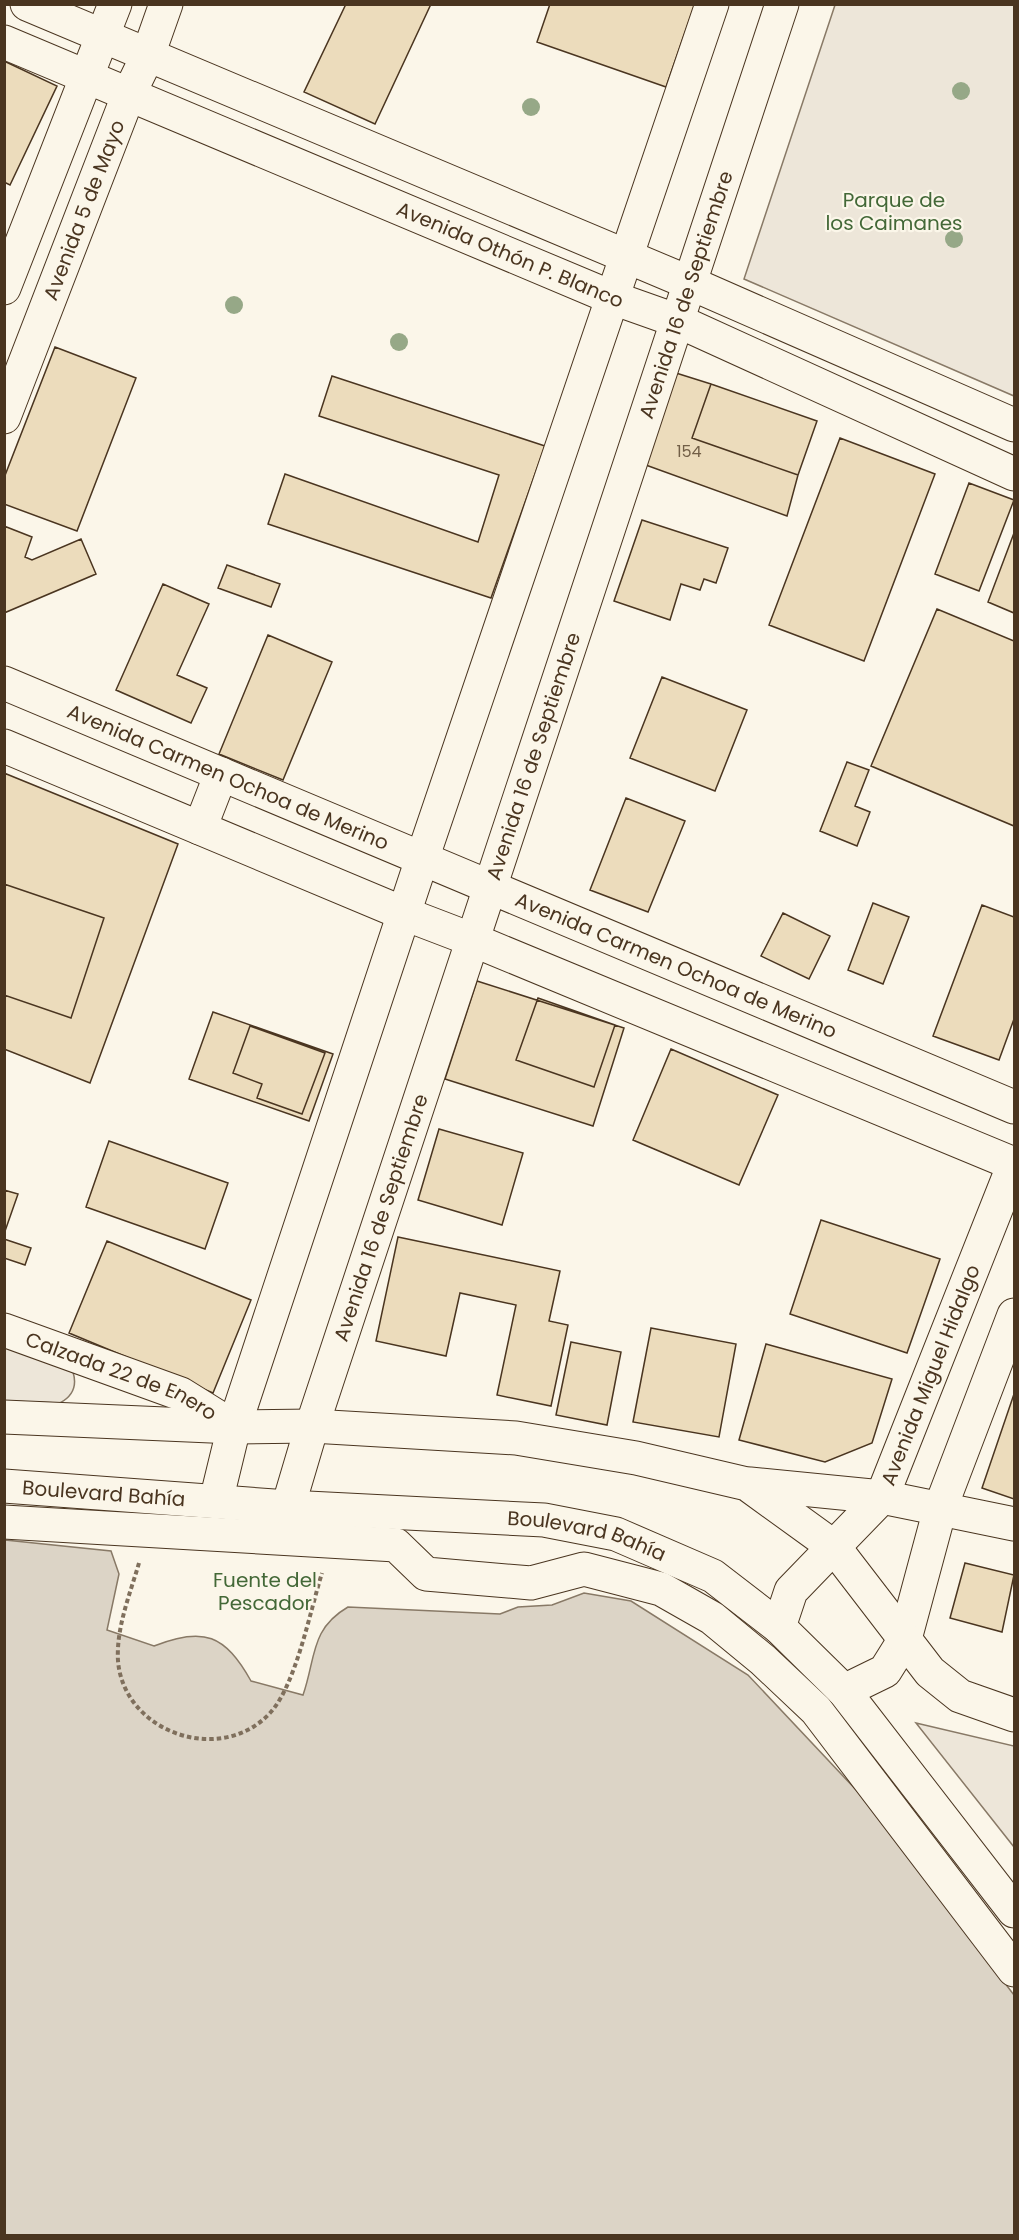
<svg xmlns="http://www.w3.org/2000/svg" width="1019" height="2240" font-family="Poppins,sans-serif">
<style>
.green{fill:#ede6d9;stroke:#887966;stroke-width:1.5}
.water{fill:#dcd4c6;stroke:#887966;stroke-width:1.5}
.building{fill:#ecdcbc;stroke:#4a3520;stroke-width:1.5}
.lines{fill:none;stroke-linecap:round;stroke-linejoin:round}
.minor-casing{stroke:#4a3520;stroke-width:35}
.major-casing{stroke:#4a3520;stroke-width:35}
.path{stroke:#7f6f5c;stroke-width:4;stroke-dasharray:4.5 3;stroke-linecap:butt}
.minor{stroke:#fbf6e9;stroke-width:33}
.major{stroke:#fbf6e9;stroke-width:33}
.tree{fill:#96a887}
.labels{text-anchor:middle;stroke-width:4.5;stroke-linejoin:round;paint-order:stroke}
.number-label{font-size:16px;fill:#725f47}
.park-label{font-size:20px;fill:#436837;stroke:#fbf6e9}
.street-label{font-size:20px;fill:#4a3520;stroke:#fbf6e9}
</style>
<rect width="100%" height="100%" fill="#fbf6e9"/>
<!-- green -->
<path class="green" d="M835,5H1014V396L744,279Z
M4,1340L73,1372C77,1385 73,1396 60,1403L5,1401Z
M916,1723L1014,1746V1847Z"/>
<!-- water -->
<path class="water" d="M5,1540L111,1551L119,1574L107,1630L154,1646C204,1626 225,1635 251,1681L303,1695C316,1658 310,1629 348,1607L500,1614L518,1607L552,1605L584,1593L631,1601L748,1675L859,1793L1014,1995V2235L5,2236Z"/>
<!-- building -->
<path class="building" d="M346,4H431L375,124L304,92Z
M550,4H695L666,87L537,42Z
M4,61L57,86L10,185L4,182Z
M55,347L136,378L77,531L4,504V478Z
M676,373L711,384L692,438L798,475L787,516L643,464Z
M332,376L545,446L491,598L268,524L285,474L478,542L499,475L319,416Z
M711,384L817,421L798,475L692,438Z
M840,438L935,474L864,661L769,625Z
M969,483L1014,500L979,591L935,574Z
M642,520L728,548L716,583L704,579L700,590L681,584L670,620L614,601Z
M4,526L32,537L25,557L32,560L81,539L96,574L4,613Z
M1014,533V613L988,602Z
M227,565L280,584L271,607L218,588Z
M163,584L209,604L177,675L207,688L191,723L116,690Z
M937,609L1014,641V826L871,766Z
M268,635L332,662L283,780L219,754Z
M662,677L747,710L715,791L630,758Z
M847,762L869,770L855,806L870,812L857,846L820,831Z
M4,773L178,844L90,1083L4,1049Z
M626,798L685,821L648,912L590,890Z
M4,884L104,918L71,1018L4,995Z
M873,903L909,917L883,984L848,970Z
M982,905L1014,917V1019L999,1060L933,1036Z
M783,913L830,936L809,979L761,956Z
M477,981L624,1028L593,1126L445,1079Z
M538,998L615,1025L594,1087L516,1060Z
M213,1012L333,1054L309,1121L189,1079Z
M250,1026L325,1053L302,1114L257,1098L262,1084L233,1073Z
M671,1049L778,1095L739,1185L633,1140Z
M439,1129L523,1153L502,1225L418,1200Z
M109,1141L228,1183L205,1249L86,1207Z
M4,1190L18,1194L4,1234Z
M821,1220L940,1259L907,1353L790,1314Z
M398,1237L560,1271L549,1321L568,1325L551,1406L497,1395L516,1305L460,1293L446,1356L376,1341Z
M4,1239L31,1248L25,1265L4,1258Z
M107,1241L251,1300L213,1393L69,1333Z
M651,1328L736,1344L719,1437L633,1422Z
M571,1342L621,1352L607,1425L556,1415Z
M766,1344L892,1379L872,1443L825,1462L739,1440Z
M1014,1394V1499L982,1488Z
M965,1563L1014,1575L1002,1632L950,1618Z"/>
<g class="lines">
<!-- minor casing -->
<g class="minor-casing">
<g id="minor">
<path d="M27,4L690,283L1014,425"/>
<path id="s1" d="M4,42L613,298L678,321L1014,474"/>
<path d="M4,288L115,4"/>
<path id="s2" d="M4,417L128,96L148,55L166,4"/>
<path id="s3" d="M4,683L1014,1107"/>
<path d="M4,746L405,914L473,940L1014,1164"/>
<path d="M200,828L221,774"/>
<path id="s4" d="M4,1330L181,1394L234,1427"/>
<path d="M882,1497L1014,1524"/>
<path d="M216,1501L234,1427L422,859L712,4"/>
<path id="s5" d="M288,1507L312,1426L782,4"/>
<path d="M4,1522L396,1545L426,1574L531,1583L584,1569L661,1589L712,1618L763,1660L816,1710L1014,1970"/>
<path id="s6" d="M779,1627L791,1591L882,1497L1014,1164"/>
<path d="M844,1691L885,1671L905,1639L940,1509L1014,1315"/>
</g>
</g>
<!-- major casing -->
<g class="major-casing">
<g id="major">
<path d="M4,1417L234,1427L312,1426L516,1438L636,1458L747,1484L834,1547L930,1672L960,1696L1014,1715"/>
<path d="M750,1484L882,1497"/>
<path id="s7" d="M4,1486L288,1507L544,1520L616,1534L713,1576L779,1627L844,1691L1014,1911"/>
</g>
</g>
<!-- path -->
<path class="path" d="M139,1563C130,1594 116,1628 118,1661C124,1733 221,1766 270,1713C296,1685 310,1611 322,1573"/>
<!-- minor -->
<use href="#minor" class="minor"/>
<!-- major -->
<use href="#major" class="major"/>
</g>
<!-- trees -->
<g class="tree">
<circle cx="961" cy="91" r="9"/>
<circle cx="531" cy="107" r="9"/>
<circle cx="954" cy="239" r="9"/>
<circle cx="234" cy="305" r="9"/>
<circle cx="399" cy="342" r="9"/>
</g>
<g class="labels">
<!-- number labels -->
<g class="number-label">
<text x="689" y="457">154</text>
</g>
<!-- park labels -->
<g class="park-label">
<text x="894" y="207">Parque de<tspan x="894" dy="23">los Caimanes</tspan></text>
<text x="265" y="1587">Fuente del<tspan x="265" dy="23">Pescador</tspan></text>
</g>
<!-- street labels -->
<g class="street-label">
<text dy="7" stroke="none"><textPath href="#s2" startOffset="222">Avenida 5 de Mayo</textPath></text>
<text dy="7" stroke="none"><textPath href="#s1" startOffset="549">Avenida Othón P. Blanco</textPath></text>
<text dy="7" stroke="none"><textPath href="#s5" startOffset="1276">Avenida 16 de Septiembre</textPath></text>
<text dy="7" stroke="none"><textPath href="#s5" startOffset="790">Avenida 16 de Septiembre</textPath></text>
<text dy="7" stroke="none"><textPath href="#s3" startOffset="243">Avenida Carmen Ochoa de Merino</textPath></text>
<text dy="7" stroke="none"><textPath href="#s3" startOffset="729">Avenida Carmen Ochoa de Merino</textPath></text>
<text dy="7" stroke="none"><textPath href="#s5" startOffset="304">Avenida 16 de Septiembre</textPath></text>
<text dy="7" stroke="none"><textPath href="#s6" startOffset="300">Avenida Miguel Hidalgo</textPath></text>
<text dy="7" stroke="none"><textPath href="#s4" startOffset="126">Calzada 22 de Enero</textPath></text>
<text dy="7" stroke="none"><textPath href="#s7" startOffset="100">Boulevard Bahía</textPath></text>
<text dy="7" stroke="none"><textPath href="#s7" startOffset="586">Boulevard Bahía</textPath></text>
</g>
</g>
<!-- border -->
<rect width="1019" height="2240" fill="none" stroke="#4a3520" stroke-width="12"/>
</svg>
